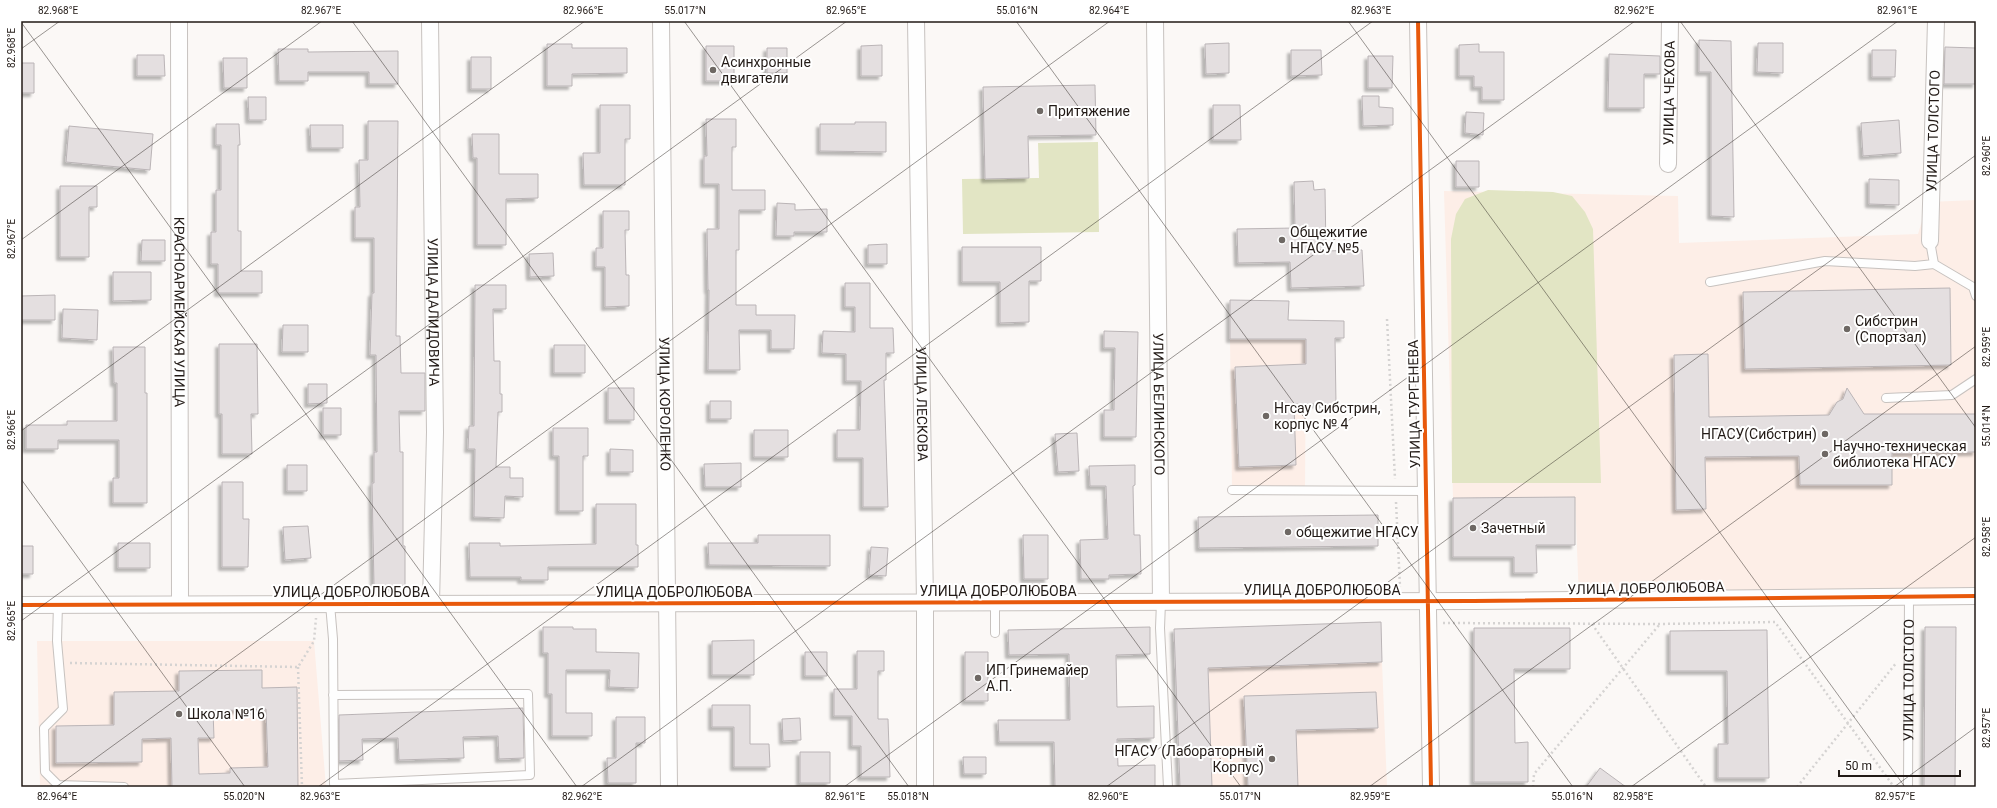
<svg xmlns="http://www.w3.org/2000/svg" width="1997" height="808" font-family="Roboto,sans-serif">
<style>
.built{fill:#fdeee7}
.green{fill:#e2e5c4}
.building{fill:#e4dfe0;stroke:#bab4b6;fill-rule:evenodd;filter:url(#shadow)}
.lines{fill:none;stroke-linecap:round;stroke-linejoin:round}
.lane-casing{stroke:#c7c2bf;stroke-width:10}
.street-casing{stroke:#c7c2bf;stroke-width:18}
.path{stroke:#d5d3d2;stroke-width:2.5;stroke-dasharray:2 3;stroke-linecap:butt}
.lane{stroke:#fefefe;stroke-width:8}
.street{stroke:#fefefe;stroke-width:16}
.cycleway-casing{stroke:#fff;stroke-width:6}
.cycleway{stroke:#e8590c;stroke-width:4}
.ticks{fill:none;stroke:#221a16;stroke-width:1;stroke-opacity:0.45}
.poi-dot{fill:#6e6864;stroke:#fff;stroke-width:1.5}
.labels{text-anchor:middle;stroke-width:4;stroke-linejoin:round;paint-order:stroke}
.poi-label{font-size:14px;fill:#221a16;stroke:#fff;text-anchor:start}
.street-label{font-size:14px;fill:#221a16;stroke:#fff}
.neatline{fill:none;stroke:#221a16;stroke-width:1.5}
.ticks-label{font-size:10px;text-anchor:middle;fill:#221a16}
</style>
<defs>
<filter id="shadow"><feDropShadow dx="-3.5" dy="3.5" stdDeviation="1" flood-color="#0004"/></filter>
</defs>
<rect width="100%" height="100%" fill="#fbf8f6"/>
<!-- built -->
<path class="built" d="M1444,191L1678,196L1679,243L1918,234L1928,202L1976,200V593L1579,600L1575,497L1453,498Z
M1230,339L1306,340L1305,490H1232Z
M37,641H314L326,787H40Z
M1382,662L1387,787H1212L1208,668Z"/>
<!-- green -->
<path class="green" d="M1098,142L1099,232L963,234L962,179L1039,178L1038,143Z
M1488,190L1553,192L1572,196L1585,212L1593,229L1601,483H1452L1451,239L1456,214L1465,199Z"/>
<!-- building -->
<path class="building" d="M1699,40L1731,41L1734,217L1711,216V72H1699Z
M1229,43V73L1206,74L1205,44Z
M1758,43H1783V73L1757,72Z
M547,44H572V48H627V73L572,74V86H547Z
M1479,44V52H1504V100H1482V87H1474V76H1459V45Z
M882,45V76H861V46Z
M706,46H734V81H706Z
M1945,47L1976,48V84H1944Z
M767,48H787V73H767Z
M278,49H308V52L398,51V84H369V72H308V81H279Z
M1291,50H1321L1322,75L1291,76Z
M1872,50H1896L1895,77H1872Z
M1609,54L1660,56V74H1644V108H1608Z
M137,55H164L165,76H137Z
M1368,56H1393L1392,88H1368Z
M471,57H491V89H471Z
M223,58H247V88H224Z
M21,63H34V93H21Z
M1095,85L1096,135L1028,136L1029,178L985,179L983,87Z
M1362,96H1379V107L1393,108V125L1363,126Z
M248,97H266V120H249Z
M600,105H630V139H625V185H584L583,153H600Z
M1213,105H1240L1241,140H1213Z
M1466,112L1484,113L1483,135L1465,133Z
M706,119H736V147H732V190H765V210H739V250H736V305H756V315H795L794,349H771V330H739L740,370H708L709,290H708L707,229H719V184H704V156H707Z
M1899,120L1901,153L1863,156L1861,123Z
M368,121H398L396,336H400L401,373H425V411H399L400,452H403V546H405V586H374L372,483H374V452H377L376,355H370L372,293H374V238H355V207H360L359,160H368Z
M855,122H886V152L820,151V124H855Z
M216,124H239L240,145H238V231H241V271H262V293H218V264H211V232H216V190H221V145H216Z
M310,125H343V148H311Z
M69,126L153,134L150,170L66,162Z
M472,134H499V174H538V198L506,199V245H477V158H473Z
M1456,161H1479V187H1456Z
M1869,179L1899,180V205L1869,204Z
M1313,181L1314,190L1325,189L1326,251L1362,250L1364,286L1291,288L1290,262L1238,263L1237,229L1295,228L1294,182Z
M60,186H97V207H89V257H60Z
M777,203L795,204V210L827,209V232H794V236H776Z
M603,211H629V230H625L626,275H629V306L605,307V267H596V248H603Z
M142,240H165V261H141Z
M887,244V264H868V245Z
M962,247H1041V281H1029V322L1000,323V282H962Z
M553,253L554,276L530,277L529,254Z
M113,272H151V300L113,301Z
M845,283H870V328H893L894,353H886V380H884L888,507H863V458H837V430H860L861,381H846V354L822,353L823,331L855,332V307H845Z
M475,285H506V309H493L494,361H500V394H502V412H498L496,467H510V478H523V497L505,496L504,518L474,517L475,449H468L469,426H474Z
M1950,288L1951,365L1745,369L1743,292Z
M55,295V320H21V296Z
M1230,300L1289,301L1288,320L1344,321V338H1335L1336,404H1294L1296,465L1239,467L1235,367L1306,364V339H1230Z
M63,309L98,310L97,340L62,338Z
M283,325H308V352H282Z
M1104,331L1138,332L1136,437H1104V410H1114L1115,348H1104Z
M219,344H257L258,414H251L252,454H222V414H219Z
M554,345H585V373H554Z
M113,347H145V393H147V503H113V478H119V440H58V449H26V425H67V421H117V383H114Z
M1708,354L1709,417L1829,415L1837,402L1843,399L1847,388L1864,414H1976V452L1892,453V485H1800L1799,456L1705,457L1706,509L1676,510L1674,355Z
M308,384H327V403L308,404Z
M608,388H634V420H608Z
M710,401H731V419H710Z
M323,408H341V435H323Z
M553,428H588V456H583V511H559V456H553Z
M754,430H788V457H754Z
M1077,433L1079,471L1058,472L1055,434Z
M610,449L633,450V472H610Z
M741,463V487H705L704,464Z
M287,465H307V491H287Z
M1135,465V485L1133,486L1134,535H1140L1141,574L1109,575V579H1081L1080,540L1108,539L1106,486H1090L1089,466Z
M222,482H243V519H249L248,567H222Z
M1575,497V545H1536L1537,573H1514V557H1453V498Z
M596,504H636V545H638V567H548V580H521V577H470L469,543H500V546L596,544Z
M1378,515V546L1199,548L1198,517Z
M308,526L311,558L285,560L283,527Z
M758,535H830V566L709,565L708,543H758Z
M1023,535H1048V579H1024Z
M118,543H150V568H118Z
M21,546H33V574H21Z
M871,547L888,548L886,576L869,575Z
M1381,622L1382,662L1208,668L1212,787H1180L1174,629Z
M543,627H573V629H596V652L639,653L638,688L609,687L610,670H566V713H592V736H552V694H548V653H543Z
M1150,627V654L1116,655L1117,707L1154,706V738L1117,739L1118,766L1155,765V787H1055L1054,742H999L998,720H1070L1069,654L1009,655L1008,630Z
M1925,627H1956L1955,787H1924Z
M1474,628H1570V669H1514L1515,743L1528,742V782H1474Z
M1767,630L1769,778H1718V744H1728L1727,671H1670V631Z
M754,640V675H712V641Z
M857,651H884V671H878V719H888L890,777H861V746H852V716H834V689H857Z
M805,652H827V676H805Z
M965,652H988V701H965Z
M262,670V688L297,687L298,787H172L171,738L142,739V762L56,763V726L114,725V692L179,691V671ZM266,709L268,767L230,768V773L199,774L198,738H214L213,711Z
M1376,692L1378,728L1296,730L1298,787H1248L1244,696Z
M712,705H750V744H769L770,767H734V727H712Z
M523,708L524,758L499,759L498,736L463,737L464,758L399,760L398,738L362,739L363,760L339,761V715Z
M616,717H645V743H636V783H608L607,758H616Z
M800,718L801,740L783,741L782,719Z
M800,752H830V783H800Z
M963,757H986V774H964Z
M1600,768L1626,787H1586Z"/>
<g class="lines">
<!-- lane casing -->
<g class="lane-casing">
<g id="lane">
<path d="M1934,264L1973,287L1976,296"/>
<path d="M1710,282L1825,261L1915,266L1934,264L1930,241"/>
<path d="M1886,398L1952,395L1976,379"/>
<path d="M1232,490L1427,491"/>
<path d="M995,602V633"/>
<path d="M1161,602L1160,628L1168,787"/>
<path d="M58,604L57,641L63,709L44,728L45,772L58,785L124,787"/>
<path d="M330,604L333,639L334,784L530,775L528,694L333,695"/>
<path id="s1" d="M1908,787L1909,597"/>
</g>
</g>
<!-- street casing -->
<g class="street-casing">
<g id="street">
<path id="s2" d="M179,21L180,603"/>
<path id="s3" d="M430,21L435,432L431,603"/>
<path id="s4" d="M661,21L669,787"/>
<path id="s5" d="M916,21L925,603V787"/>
<path id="s6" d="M1155,21L1161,602"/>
<path d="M1418,21L1431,787"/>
<path id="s7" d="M1668,164L1670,21"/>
<path id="s8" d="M1930,241L1936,21"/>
<path d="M21,605L1473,601L1976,596"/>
</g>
</g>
<!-- path -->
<path class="path" d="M1387,319L1395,479
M1396,502L1400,587
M1443,623L1660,624L1775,622L1894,787
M1592,624L1706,787
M70,663L298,667L314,641L316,618
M298,667L302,787
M1533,787L1534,774L1660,624
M1797,787L1897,662"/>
<!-- lane -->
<use href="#lane" class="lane"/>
<!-- street -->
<use href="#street" class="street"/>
<!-- cycleway casing -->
<g class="cycleway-casing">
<path id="cycleway" d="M1418,21L1431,787
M21,605L1473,601L1976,596"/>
</g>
<!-- cycleway -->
<use href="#cycleway" class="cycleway"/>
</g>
<!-- ticks -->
<path class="ticks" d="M352,21L909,787M684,21L1241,787M1016,21L1573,787M1348,21L1905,787M1680,21L1976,428M21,22L577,787M21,49L60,21M21,240L322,21M21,431L585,21M21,479L245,787M21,621L847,21M56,787L1110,21M318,787L1373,21M581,787L1635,21M844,787L1898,21M1106,787L1976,155M1369,787L1976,346M1631,787L1976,537M1894,787L1976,727"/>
<!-- markers -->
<g class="poi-dot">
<circle cx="713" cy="70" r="4"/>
<circle cx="1040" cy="111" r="4"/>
<circle cx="1282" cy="240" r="4"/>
<circle cx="1847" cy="329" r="4"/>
<circle cx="1266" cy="416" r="4"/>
<circle cx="1825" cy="434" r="4"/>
<circle cx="1825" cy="454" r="4"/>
<circle cx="1473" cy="528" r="4"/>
<circle cx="1288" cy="532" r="4"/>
<circle cx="978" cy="678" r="4"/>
<circle cx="179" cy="714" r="4"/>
<circle cx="1272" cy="759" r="4"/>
</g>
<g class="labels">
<!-- poi labels -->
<g class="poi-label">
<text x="721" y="67">Асинхронные<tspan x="721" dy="16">двигатели</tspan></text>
<text x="1048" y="116">Притяжение</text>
<text x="1290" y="237">Общежитие<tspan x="1290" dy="16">НГАСУ №5</tspan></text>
<text x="1855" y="326">Сибстрин<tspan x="1855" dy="16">(Спортзал)</tspan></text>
<text x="1274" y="413">Нгсау Сибстрин,<tspan x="1274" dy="16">корпус № 4</tspan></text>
<text x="1817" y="439" text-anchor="end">НГАСУ(Сибстрин)</text>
<text x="1833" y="451">Научно-техническая<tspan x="1833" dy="16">библиотека НГАСУ</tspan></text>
<text x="1481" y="533">Зачетный</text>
<text x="1296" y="537">общежитие НГАСУ</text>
<text x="986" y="675">ИП Гринемайер<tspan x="986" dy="16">А.П.</tspan></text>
<text x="187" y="719">Школа №16</text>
<text x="1264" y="756" text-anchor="end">НГАСУ (Лабораторный<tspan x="1264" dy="16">Корпус)</tspan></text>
</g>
<!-- street labels -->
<g class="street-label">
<text dy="5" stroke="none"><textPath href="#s7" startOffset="71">УЛИЦА ЧЕХОВА</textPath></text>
<text dy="5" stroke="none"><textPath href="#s8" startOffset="110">УЛИЦА ТОЛСТОГО</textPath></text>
<text dy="5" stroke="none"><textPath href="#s2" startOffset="291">КРАСНОАРМЕЙСКАЯ УЛИЦА</textPath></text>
<text dy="5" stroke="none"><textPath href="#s3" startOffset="291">УЛИЦА ДАЛИДОВИЧА</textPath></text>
<text dy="5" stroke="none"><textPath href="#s4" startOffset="383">УЛИЦА КОРОЛЕНКО</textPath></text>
<text dy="5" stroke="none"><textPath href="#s5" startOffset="383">УЛИЦА ЛЕСКОВА</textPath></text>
<text dy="5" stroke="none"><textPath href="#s6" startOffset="383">УЛИЦА БЕЛИНСКОГО</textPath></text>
<text transform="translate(1414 404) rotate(-91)" y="5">УЛИЦА ТУРГЕНЕВА</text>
<text transform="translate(1646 588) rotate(-1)" y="5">УЛИЦА ДОБРОЛЮБОВА</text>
<text x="1322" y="595">УЛИЦА ДОБРОЛЮБОВА</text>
<text x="998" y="596">УЛИЦА ДОБРОЛЮБОВА</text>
<text x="351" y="597">УЛИЦА ДОБРОЛЮБОВА</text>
<text x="674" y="597">УЛИЦА ДОБРОЛЮБОВА</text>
<text dy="5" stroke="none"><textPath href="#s1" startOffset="107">УЛИЦА ТОЛСТОГО</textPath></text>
</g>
</g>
<!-- border -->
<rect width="1997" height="808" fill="none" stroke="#ffffff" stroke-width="44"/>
<!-- scale -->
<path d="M1839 770v6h121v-6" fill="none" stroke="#221a16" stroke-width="2"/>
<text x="1845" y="770" font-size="12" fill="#221a16" stroke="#ffffff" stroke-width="3" paint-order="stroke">50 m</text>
<rect x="22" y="22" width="1953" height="764" class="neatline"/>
<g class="ticks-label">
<text x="58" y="14">82.968°E</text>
<text x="321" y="14">82.967°E</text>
<text x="583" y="14">82.966°E</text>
<text x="685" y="14">55.017°N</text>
<text x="846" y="14">82.965°E</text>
<text x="1017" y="14">55.016°N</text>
<text x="1109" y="14">82.964°E</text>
<text x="1371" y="14">82.963°E</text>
<text x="1634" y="14">82.962°E</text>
<text x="1897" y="14">82.961°E</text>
<text transform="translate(11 48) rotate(-90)" y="4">82.968°E</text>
<text transform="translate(1986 156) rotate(-90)" y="4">82.960°E</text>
<text transform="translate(11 239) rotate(-90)" y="4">82.967°E</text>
<text transform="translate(1986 347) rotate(-90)" y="4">82.959°E</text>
<text transform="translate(1986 426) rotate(-90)" y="4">55.014°N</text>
<text transform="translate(11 430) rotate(-90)" y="4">82.966°E</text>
<text transform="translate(1986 537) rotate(-90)" y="4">82.958°E</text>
<text transform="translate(11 621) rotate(-90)" y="4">82.965°E</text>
<text transform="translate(1986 728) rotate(-90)" y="4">82.957°E</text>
<text x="57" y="800">82.964°E</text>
<text x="244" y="800">55.020°N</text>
<text x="320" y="800">82.963°E</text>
<text x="582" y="800">82.962°E</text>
<text x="845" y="800">82.961°E</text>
<text x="908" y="800">55.018°N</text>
<text x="1108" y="800">82.960°E</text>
<text x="1240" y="800">55.017°N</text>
<text x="1370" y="800">82.959°E</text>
<text x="1572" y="800">55.016°N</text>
<text x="1633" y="800">82.958°E</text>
<text x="1895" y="800">82.957°E</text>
</g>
</svg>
